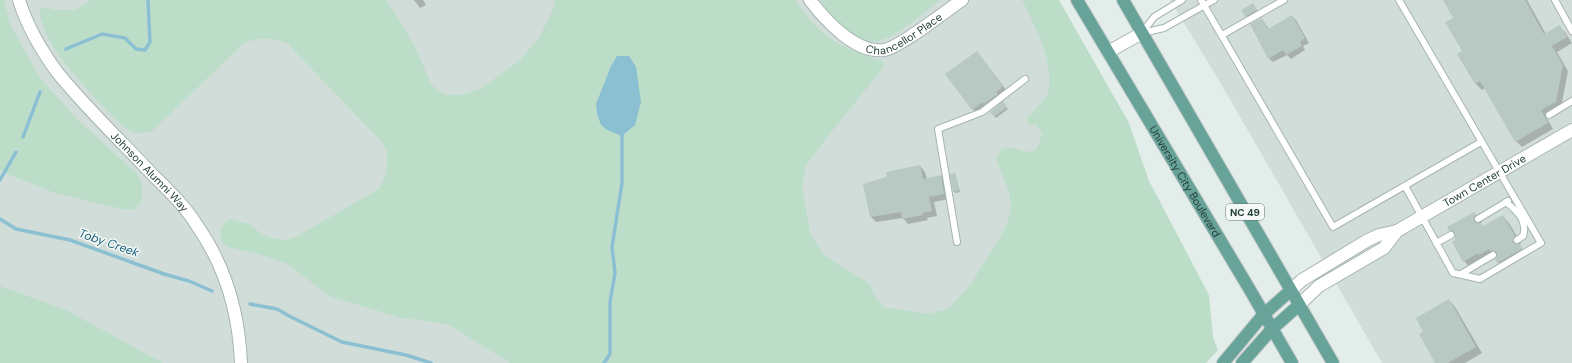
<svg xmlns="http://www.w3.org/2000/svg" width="1572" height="363" font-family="'DM Sans',sans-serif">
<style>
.built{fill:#d1ddd9}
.green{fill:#bcdec9}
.water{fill:#8bbfd2}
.shadow{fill:#0003}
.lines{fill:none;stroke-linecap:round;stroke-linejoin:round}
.stream{stroke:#8bbfd2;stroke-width:3.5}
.building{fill:#b8c8c3}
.service-casing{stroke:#a6b5b2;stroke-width:8}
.minor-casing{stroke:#a6b5b2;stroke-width:14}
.tertiary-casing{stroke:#a6b5b2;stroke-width:14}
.primary-casing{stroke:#c1c9c8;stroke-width:14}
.service{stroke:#fff;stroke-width:6}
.minor{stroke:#fff;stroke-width:12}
.tertiary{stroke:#fff;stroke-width:12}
.primary{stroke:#68a39a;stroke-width:12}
.labels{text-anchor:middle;stroke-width:3;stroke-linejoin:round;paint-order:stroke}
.shield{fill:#f4f9f7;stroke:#627773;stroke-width:1}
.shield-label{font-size:10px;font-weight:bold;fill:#233f3a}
.street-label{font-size:11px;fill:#233f3a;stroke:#f4f9f7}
.water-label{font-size:12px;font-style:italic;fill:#1c607b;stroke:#f4f9f7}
</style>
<rect width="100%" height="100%" fill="#e3edea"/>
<!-- built -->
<path class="built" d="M0,0H1047L1170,363H0Z
M1170,0H1572V363H1382L1220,82Z"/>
<!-- green -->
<path class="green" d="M0,0H4L10,24L40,78L77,119L137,174L142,185V200L134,210L122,209L55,193L0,171Z
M91,0H386L401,23L416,49L431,84L444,95H462L480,89L519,61L539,38L554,7L555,0H795C804,12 815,28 828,37C845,49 865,55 884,62L883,68L828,136L806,165L802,187L810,232L824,255L870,284L875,297L885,308L898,309L927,314L948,309L971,284L1006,227L1011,208L1009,192L996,158L1002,149L1011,147L1025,152L1036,150L1042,135L1037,125L1029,124L1027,118C1034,111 1048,98 1049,88C1053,60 1034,25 1022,0H1059L1129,123L1149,181L1209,295L1213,337L1218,350L1206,363H510L451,326L434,322L401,318L329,296L286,263L258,254L228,247L221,241C219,230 221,225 230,219L249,224L263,235L277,239L287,240L298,236L380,188L387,171V152L381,141L287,43C273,37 258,38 244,43L152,131C146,132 139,134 133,132C119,128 65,65 55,50C48,39 42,24 39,11L44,7L57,10H75Z
M820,0H940C924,12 888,47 866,41C847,36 832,15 820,0Z
M0,286L66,310L163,363H0Z"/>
<!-- water -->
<path class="water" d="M617,56H629L636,67L641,102L635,125L622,136L607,130L601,125L597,114L596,104L611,66Z"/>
<!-- shadow -->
<path class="shadow" d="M414,0H423L426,5L420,8Z
M1444,0H1527L1546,34L1559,26L1565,32L1572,43L1557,52L1568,71L1561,108L1546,117L1553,129L1522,147L1516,141L1485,88L1482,90L1476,84L1459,54L1463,52L1454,18Z
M1254,5L1258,12L1247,17L1246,16Z
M1292,16L1296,20L1309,43L1303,46L1305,50L1291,59L1287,55L1273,62L1269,58L1251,25L1262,19L1269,29Z
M981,57L1007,91L977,114L973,109Z
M1004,104L1008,109L996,118L991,112Z
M920,166L925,172L927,179L941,176L946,182L949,199L934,202L937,216L927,218L928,220L908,224L903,218L876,222L871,217L888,178Z
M955,174L960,192L956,193L954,192Z
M1474,213L1481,220L1482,222L1480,224L1484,227L1503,216L1509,223L1521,243L1519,245L1528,255L1504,269L1498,262V257L1496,255L1470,268L1464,261L1456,241V236L1450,230Z
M1449,300L1455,307L1482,353L1465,363H1436L1425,332Z"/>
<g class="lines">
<!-- stream -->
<path class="stream" d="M66,49L102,34L125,38L136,49L145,50L150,42L148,0
M23,137L40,92
M0,180L16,152
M0,219L16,229L70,240L164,274L189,281L212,291
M250,304L277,309L289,316L342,342L406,355L431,363
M604,363L610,354V302L615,273L612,247L622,183V133"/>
</g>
<!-- building -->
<path class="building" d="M1443,0H1525L1544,34L1560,25L1567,37L1552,46L1563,65L1556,102L1541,110L1548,123L1515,142L1480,81L1475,84L1457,54L1462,51L1445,22L1453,18Z
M1253,3L1257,10L1245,17L1241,10Z
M1292,15L1305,38L1300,42L1302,46L1286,55L1283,50L1268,59L1250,24L1262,18L1268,29Z
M977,51L1003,87L996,92L998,94L984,104L983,102L972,110L945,74Z
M1003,101L1007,107L994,117L990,112Z
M920,165L923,179L941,175L944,194L929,197L932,211L922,213L923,215L902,219L901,212L870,217L863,184L887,177L886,172Z
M955,173L959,191L953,192L950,174Z
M1474,212L1476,215L1474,217V221L1476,223H1481L1483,226L1503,215L1515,236L1513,238V242L1515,244H1520L1522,249L1497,263L1495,259L1497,257V253L1495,251H1490L1489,249L1479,255L1478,253L1463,262L1452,242L1455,240V233L1453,231H1449L1447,227Z
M1449,299L1476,347L1448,363H1435L1419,334L1423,332L1416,318Z"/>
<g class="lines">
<!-- service casing -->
<g class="service-casing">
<path id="service" d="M1182,0L1154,17L1142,33L1164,28L1214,0
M1201,0L1333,227L1481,142
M1399,0L1541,243L1480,279L1453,273L1405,186
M1555,0L1572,31
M1222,35L1284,0
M1549,115L1572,101
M1506,202C1517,211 1528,221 1523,236L1517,240
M1478,219L1508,201
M957,242L938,129L982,112L1025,79
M1436,243L1451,235
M1461,274L1493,255"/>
</g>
<!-- minor casing -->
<g class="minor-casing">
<g id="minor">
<path id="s1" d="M810,0C825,20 856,54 884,50C899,48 947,10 962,0"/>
<path d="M1108,52L1142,33"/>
<path id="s2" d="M1397,231L1572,130"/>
<path d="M1290,291L1302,280L1368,240L1379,235L1397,231L1384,248L1319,286L1299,305"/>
</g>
</g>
<!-- tertiary casing -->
<g class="tertiary-casing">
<g id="tertiary">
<path id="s3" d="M19,0C27,26 41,50 57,72C86,108 120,140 152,174C168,190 184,205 196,224C225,265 239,313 241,363"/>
</g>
</g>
<!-- primary casing -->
<g class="primary-casing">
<g id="primary">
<path id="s4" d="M1077,0L1250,290L1292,363"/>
<path d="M1123,0L1333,363"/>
<path d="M1223,363L1263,315L1290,291"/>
<path d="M1242,363L1272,329L1299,305"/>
</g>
</g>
<!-- service -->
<use href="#service" class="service"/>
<!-- minor -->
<use href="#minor" class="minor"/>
<!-- tertiary -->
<use href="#tertiary" class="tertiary"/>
<!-- primary -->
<use href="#primary" class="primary"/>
</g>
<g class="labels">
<!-- shield labels -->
<rect class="shield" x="1226" y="204" width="38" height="16" rx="3"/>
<g class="shield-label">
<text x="1245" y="216">NC 49</text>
</g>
<!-- street labels -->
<g class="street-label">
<text dy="4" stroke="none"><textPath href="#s1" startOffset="117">Chancellor Place</textPath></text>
<text dy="4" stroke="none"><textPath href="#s3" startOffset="218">Johnson Alumni Way</textPath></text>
<text dy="4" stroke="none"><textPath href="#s2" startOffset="101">Town Center Drive</textPath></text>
<text dy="4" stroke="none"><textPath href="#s4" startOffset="211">University City Boulevard</textPath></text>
</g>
<!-- water labels -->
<g class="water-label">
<text transform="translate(109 243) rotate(19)" y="4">Toby Creek</text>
</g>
</g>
</svg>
